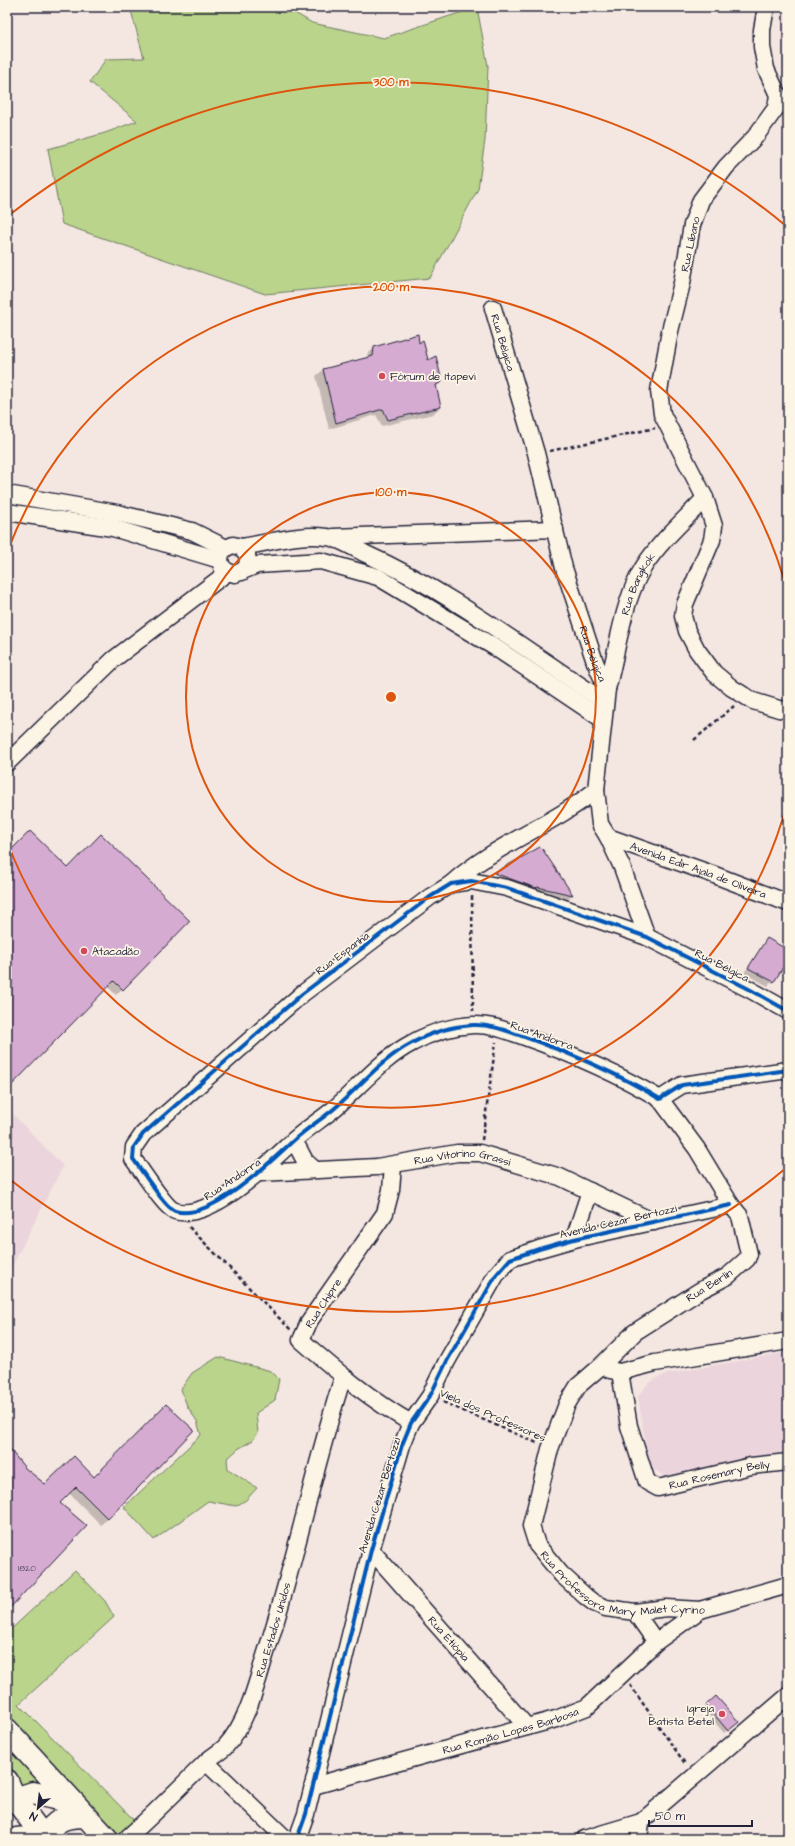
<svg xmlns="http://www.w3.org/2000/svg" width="795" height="1846" font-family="'Architects Daughter',sans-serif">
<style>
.built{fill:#ebd4dc}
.green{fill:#bad48b;stroke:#6e7b63}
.shadow{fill:#0003}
.building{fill:#d6abd1;stroke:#22223b}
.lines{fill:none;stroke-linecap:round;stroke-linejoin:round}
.minor-casing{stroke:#22223b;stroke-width:19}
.tertiary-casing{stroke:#22223b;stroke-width:22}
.primary-casing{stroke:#22223b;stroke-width:25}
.path{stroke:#22223b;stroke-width:2.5;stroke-dasharray:4 3;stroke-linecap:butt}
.minor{stroke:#fcf5e5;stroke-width:16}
.tertiary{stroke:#fcf5e5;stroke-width:19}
.primary{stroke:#fcf5e5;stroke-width:22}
.cycleway-casing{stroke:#fcf5e5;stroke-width:6}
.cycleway{stroke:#0057b8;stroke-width:4}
.ring{fill:none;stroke:#de560e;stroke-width:2}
.poi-dot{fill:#d1495b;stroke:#fcf5e5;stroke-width:1.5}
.labels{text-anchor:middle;stroke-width:3.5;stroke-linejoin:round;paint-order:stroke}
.number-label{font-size:9px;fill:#4f4460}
.street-label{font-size:11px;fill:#22223b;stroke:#fcf5e5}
.poi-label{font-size:11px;fill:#22223b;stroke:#fcf5e5;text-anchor:start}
.centre{fill:#de560e;stroke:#fcf5e5;stroke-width:2}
.ring-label{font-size:12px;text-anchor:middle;font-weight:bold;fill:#de560e;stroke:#fcf5e5;stroke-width:3.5;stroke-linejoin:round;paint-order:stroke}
</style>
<rect width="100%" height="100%" fill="#f4e6e1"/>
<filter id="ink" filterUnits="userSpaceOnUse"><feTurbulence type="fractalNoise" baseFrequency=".025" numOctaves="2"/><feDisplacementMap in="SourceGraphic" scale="8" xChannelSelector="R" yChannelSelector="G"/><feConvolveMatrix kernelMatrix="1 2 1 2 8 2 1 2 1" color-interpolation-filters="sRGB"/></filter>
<g filter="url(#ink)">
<!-- built -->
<path class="built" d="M7,1108L63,1166L7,1276Z
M788,1352V1451L664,1476L649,1466L638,1396L648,1384L655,1379L667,1374Z"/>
<!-- green -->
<path class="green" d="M130,7H285L312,23L384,38L477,7L488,66L485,140L478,189L430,278L265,294L62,224L48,149L105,133L137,121L90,82L106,59L144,58Z
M218,1357L271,1371L279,1379L275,1400L256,1413L258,1433L253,1440L238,1449L227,1459L228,1469L257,1488L246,1500L236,1506L208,1501L154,1540L124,1507L201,1435L197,1421L187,1406L181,1389L192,1373Z
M75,1570L105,1601L114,1617L19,1704L134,1820L118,1835L7,1720V1633Z
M7,1747L49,1793L22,1789L7,1759Z"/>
<!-- shadow -->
<path class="shadow" d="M418,345L441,382L435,388L440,407L433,414L382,426L376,415L329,429L316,376L323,370L367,358V355L374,348Z
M539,848L572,895L568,899L532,891L491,878Z
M7,856L68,869L188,921L116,995L107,986L7,1088Z
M767,939L788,951V957L768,986L744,973Z
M192,1430L101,1525L69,1493L59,1503L7,1609V1449L25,1469L45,1485L94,1478Z
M716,1698L734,1725L724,1733L703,1709Z"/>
<!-- building -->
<path class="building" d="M418,334L419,343L423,340L428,360L436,356L442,382L436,385L441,407L388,420L383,409L336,423L323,369L373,356L374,347Z
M30,831L68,868L101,834L190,921L123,990L114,981L7,1090V854Z
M540,847L543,850L573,895L537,887L536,888L494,873Z
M767,938L788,950V959L774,982L748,968Z
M166,1404L194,1430L108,1519L76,1487L60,1503L87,1526L7,1611V1446L25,1468L45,1484L74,1456L94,1477Z
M716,1696L739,1722L728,1731L706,1705Z"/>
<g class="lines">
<!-- minor casing -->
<g class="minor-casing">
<g id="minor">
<path d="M766,7L762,30V47L766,69L778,95L776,108L755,137L726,167L701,200L692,225L682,283L670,331L659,391L662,414L705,498L714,526L712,540L685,604L683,616L687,631L697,650L714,673L732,688L753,701L779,709L788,710"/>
<path id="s1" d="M493,308L536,453L564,568L595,662L607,689L596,790L600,824L608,837L622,867L647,937"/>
<path d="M7,494L117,513L192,531L226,548"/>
<path d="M7,512L113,528L220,560"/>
<path d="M333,537L555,529"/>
<path d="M241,547C269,543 298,533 327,537C338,538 356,549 366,554C451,592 527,651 605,702"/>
<path d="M242,572L248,564L247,554L241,547L233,545L226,548L221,553L220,560L222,567L228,572L235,574L257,565L321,561L378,577L496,648L602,719"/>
<path id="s2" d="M607,689C617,652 622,608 639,575C653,547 684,521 705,498"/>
<path d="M7,763L114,659L228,572"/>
<path id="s3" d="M608,837L712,874L788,903"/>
<path d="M451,884C494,845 551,826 596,790"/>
<path d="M788,1011L749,989L647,937L507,888L471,881L451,884L430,897L302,994L143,1134L134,1147L133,1159C141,1169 165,1208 175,1211C210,1222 269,1163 293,1141C306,1129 322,1119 335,1108C360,1086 383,1058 412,1043C430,1033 453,1026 473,1025C490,1024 507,1031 522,1036C570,1053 617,1073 660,1099L682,1085L788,1070"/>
<path id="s4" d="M660,1099L697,1149L731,1205L740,1216L749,1254L747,1259L728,1276L701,1290L635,1332L600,1367L578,1386L567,1404L550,1449L531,1526L537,1545L561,1574L585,1596L594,1603L606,1608L635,1612L666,1608L700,1610L788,1585"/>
<path d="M294,1140L305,1161L314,1169"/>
<path d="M393,1166L391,1190L385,1213L310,1320L301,1340C337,1372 370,1399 411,1423"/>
<path id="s5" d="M260,1173L377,1167L457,1153H480L560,1177L654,1222"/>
<path d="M574,1239L590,1191"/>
<path d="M610,1370L620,1372L655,1363L788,1341"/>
<path id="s6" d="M620,1372L629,1426L647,1482L658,1488L751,1466L788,1462"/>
<path id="s7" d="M371,1550L527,1727"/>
<path d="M635,1612L656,1642"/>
<path d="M206,1762L286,1839"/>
<path id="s8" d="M313,1786L556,1719L587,1707L656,1642L700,1610"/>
<path id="s9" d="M126,1839C153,1815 178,1789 204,1764C210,1757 219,1753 225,1747C247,1723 256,1686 265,1656C295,1565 313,1469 343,1377"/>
<path d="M297,1839L306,1814L371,1550L402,1445L411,1423L430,1396L447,1361L496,1275L510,1259L539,1249L574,1239L731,1205"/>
<path d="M584,1839L641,1822L788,1696"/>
<path d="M639,1839L641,1822"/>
</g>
</g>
<!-- tertiary casing -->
<g class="tertiary-casing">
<path id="tertiary" d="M7,1839L21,1837L44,1838"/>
</g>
<!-- primary casing -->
<g class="primary-casing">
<path id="primary" d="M7,1730L107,1839
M7,1781L15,1799L45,1839
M15,1799L33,1793L72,1802
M44,1838C55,1820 64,1816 85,1816"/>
</g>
<!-- path -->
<path class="path" d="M550,451L655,428
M694,740L734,706
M472,896L473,1011
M482,1140L496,1042
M189,1227L291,1330
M443,1402L537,1443
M630,1685L686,1765"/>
<!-- minor -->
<use href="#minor" class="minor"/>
<!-- tertiary -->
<use href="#tertiary" class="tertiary"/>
<!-- primary -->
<use href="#primary" class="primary"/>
<!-- cycleway casing -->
<g class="cycleway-casing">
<path id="cycleway" d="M788,1011L749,989L647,937L507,888L471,881L451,884L430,897L302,994L143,1134L134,1147L133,1159C141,1169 165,1208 175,1211C210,1222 269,1163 293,1141C306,1129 322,1119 335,1108C360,1086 383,1058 412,1043C430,1033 453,1026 473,1025C490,1024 507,1031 522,1036C570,1053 617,1073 660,1099L682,1085L788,1070
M297,1839L306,1814L371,1550L402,1445L411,1423L430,1396L447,1361L496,1275L510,1259L539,1249L574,1239L731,1205"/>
</g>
<!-- cycleway -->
<use href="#cycleway" class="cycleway"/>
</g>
</g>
<!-- distance rings -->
<g class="ring">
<circle cx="391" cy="697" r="205"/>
<path d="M788 800A410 410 0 0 1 8 844M8 550A410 410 0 0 1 788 594"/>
<path d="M786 1168A615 615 0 0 1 8 1178M8 216A615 615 0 0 1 786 226"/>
</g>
<!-- markers -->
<g class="poi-dot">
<circle cx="382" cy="376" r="4"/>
<circle cx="84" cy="951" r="4"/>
<circle cx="722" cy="1714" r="4"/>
</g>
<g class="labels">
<!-- number labels -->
<g class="number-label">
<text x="27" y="1571">1820</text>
</g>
<!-- street labels -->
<g class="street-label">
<text transform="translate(690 244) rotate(-78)" y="4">Rua Líbano</text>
<text dy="4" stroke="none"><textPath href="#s1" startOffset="36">Rua Bélgica</textPath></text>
<text dy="4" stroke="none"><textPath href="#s2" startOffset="110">Rua Bangkok</textPath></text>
<text dy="4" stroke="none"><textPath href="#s1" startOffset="360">Rua Bélgica</textPath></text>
<text dy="4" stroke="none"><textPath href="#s3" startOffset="96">Avenida Edir Ajala de Oliveira</textPath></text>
<text transform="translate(342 953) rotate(-37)" y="4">Rua Espanha</text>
<text transform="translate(722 965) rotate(27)" y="4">Rua Bélgica</text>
<text transform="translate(542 1035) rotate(20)" y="4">Rua Andorra</text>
<text dy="4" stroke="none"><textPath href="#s5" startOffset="204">Rua Vitorino Grassi</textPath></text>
<text transform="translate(232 1179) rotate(-34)" y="4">Rua Andorra</text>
<text transform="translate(618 1221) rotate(-13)" y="4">Avenida Cézar Bertozzi</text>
<text transform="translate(709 1285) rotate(-32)" y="4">Rua Berlin</text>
<text transform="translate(323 1303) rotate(-57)" y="4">Rua Chipre</text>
<text transform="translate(493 1415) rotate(24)" y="4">Viela dos Professores</text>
<text dy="4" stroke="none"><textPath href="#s6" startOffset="189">Rua Rosemary Belly</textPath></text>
<text transform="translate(379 1495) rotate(-73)" y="4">Avenida Cézar Bertozzi</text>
<text dy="4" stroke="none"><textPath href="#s4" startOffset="669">Rua Professora Mary Malet Cyrino</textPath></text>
<text dy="4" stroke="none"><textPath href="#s9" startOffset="263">Rua Estados Unidos</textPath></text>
<text dy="4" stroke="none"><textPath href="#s7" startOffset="118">Rua Etiópia</textPath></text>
<text dy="4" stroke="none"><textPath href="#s8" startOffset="205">Rua Romão Lopes Barbosa</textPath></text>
</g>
<!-- poi labels -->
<g class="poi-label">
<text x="390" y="380">Fórum de Itapevi</text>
<text x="92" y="955">Atacadão</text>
<text x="714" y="1712" text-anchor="end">Igreja<tspan x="714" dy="13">Batista Betel</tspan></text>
</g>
</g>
<circle cx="391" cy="697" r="6" class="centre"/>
<g class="ring-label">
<text x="391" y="86">300 m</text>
<text x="391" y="291">200 m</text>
<text x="391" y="496">100 m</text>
</g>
<!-- margin -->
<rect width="795" height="1846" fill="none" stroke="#fcf5e5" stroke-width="24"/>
<rect x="12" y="12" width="771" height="1822" fill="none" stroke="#22223b" stroke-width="1.5" filter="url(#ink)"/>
<!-- north arrow -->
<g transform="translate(38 1808) rotate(208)" stroke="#fcf5e5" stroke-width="3" paint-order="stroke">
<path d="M0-3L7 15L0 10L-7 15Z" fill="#22223b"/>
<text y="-6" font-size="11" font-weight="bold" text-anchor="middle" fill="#22223b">N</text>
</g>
<!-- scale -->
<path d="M649 1820v6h103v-6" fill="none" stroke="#22223b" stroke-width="2"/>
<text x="655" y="1820" font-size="12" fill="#22223b" stroke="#fcf5e5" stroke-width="3" paint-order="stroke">50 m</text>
</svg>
